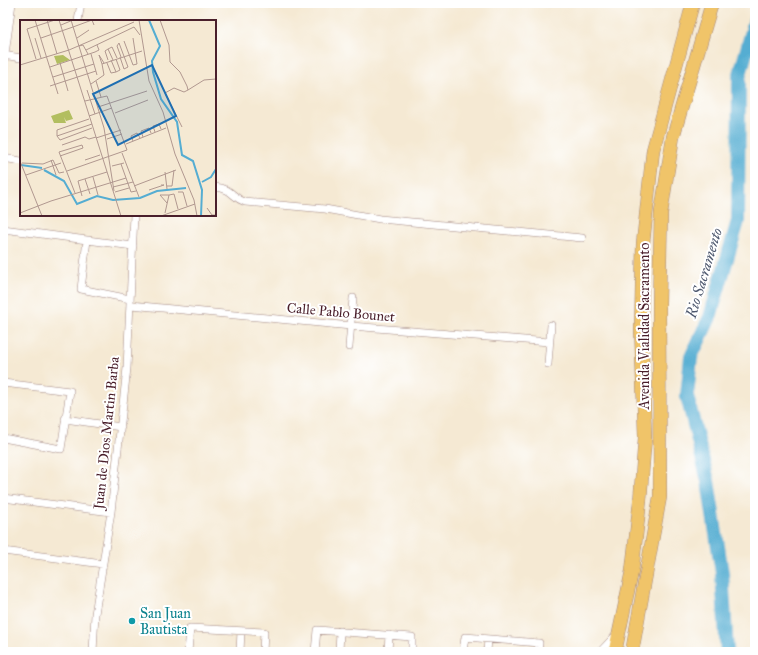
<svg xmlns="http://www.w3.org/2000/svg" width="758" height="655" font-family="'IM FELL Great Primer',serif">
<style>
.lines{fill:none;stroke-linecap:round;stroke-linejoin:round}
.river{stroke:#55add2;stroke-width:14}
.street-casing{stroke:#a0847f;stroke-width:8}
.highway-casing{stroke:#a0847f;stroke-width:14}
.street{stroke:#fff;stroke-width:7}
.highway{stroke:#f0c469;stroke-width:13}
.culture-dot{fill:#0f9aa8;stroke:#fff;stroke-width:1.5}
.labels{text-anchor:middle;stroke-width:4;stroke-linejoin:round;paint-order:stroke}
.street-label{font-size:14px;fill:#4a1f2b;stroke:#fff}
.culture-label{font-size:14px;fill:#0d838f;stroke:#fff;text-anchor:start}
.water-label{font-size:15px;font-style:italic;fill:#4e586e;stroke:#fff}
.inset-river{fill:none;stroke:#55add2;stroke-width:2}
.inset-road{fill:none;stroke:#b19890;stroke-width:1}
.view{fill:#1f6fb2;fill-opacity:0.15;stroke:#1f6fb2;stroke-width:2}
.inset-edge{fill:none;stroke:#4a1f2b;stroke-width:2}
</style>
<rect width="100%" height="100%" fill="#fff"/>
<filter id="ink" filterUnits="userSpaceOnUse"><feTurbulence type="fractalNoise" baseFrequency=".025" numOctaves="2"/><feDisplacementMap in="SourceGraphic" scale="8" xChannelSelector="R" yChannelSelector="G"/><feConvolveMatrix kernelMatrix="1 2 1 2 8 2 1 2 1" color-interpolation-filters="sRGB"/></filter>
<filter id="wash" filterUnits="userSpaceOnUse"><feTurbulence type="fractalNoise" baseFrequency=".012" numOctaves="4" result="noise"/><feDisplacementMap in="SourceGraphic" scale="16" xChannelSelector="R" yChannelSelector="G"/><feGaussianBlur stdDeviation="0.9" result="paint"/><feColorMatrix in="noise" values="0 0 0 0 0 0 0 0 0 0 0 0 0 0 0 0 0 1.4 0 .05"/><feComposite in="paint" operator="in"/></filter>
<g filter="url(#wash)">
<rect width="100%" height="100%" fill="#f5e9d3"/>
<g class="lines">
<!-- river -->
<path class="river" d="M727,652L722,573L708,481L687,396L691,357L710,317L738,221L739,78L755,20"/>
</g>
</g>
<g filter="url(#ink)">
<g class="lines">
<!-- street casing -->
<g class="street-casing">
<path id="street" d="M78,21L81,3
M3,55L21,58
M3,69L12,3
M3,158L21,161
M215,187C234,189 232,198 245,202L325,209L380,219L582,238
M3,229L133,246
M87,240L81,289L130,299
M131,305L351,326L549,342
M349,347L353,298
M548,364L551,325
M3,383L70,391L61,449L3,438
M65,419L121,427
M3,498L111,512
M3,551L103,564
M93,652L95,614L111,512L127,368L134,215
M188,652L190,628L264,632L263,652
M240,652L241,631
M315,652L317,630L412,637V652
M339,652L340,631
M388,652L389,635
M463,652L465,637L539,643L538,652
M487,652L488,639
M600,652L617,634"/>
</g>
<!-- highway casing -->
<g class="highway-casing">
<path id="highway" d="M615,652L632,571L640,501L645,437L641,329L643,243L653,150L693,3
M632,652L660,497L659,304L661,213L673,137L712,3"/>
</g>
<!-- street -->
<use href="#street" class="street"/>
<!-- highway -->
<use href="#highway" class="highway"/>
</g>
</g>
<!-- markers -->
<circle class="culture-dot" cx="132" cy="621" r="4"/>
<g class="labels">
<!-- street labels -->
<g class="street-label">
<text transform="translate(341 312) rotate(5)" y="5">Calle Pablo Bounet</text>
<text transform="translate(644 326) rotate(-90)" y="5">Avenida Vialidad Sacramento</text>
<text transform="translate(106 433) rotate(-84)" y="5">Juan de Dios Martin Barba</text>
</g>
<!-- culture labels -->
<g class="culture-label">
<text x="140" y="618">San Juan<tspan x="140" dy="16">Bautista</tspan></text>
</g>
<!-- water labels -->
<g class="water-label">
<text transform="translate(704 273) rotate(-73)" y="5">Rio Sacramento</text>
</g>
</g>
<!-- overview -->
<g transform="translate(20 20)">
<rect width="196" height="196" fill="#f5e9d3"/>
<path d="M43,35L50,40L37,44L34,36ZM49,90L53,99L46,101L44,97L46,103H34L31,96Z" fill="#b2be60"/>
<path class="inset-river" d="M129,0L140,26L132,41L133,52L141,79L157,102L162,135L173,141L182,170L181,196M1,145L22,148M24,150L44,161L57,184L77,176L93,180L120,178L137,171L166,168M182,162L191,157L196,149"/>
<path class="inset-road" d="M15,0L38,74M27,0L37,34M39,0L101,196M51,0L84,108L94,171M119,0L129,61L143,92L155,134L174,180L177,196M140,0L149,25L150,42L160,52L167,66L168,70L164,72L154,68L145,73L162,107M41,5L53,0M53,7L72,0L74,5M15,18L21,38M21,18L53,7M57,18L69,10M104,21L113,45L117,44L113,18M59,26L63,25L68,34M49,30L114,2M66,30L114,7L120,15M71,34L77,55M100,37L104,49L108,47L99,23L97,26L101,37M16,39L7,9L35,0M88,40L85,31L88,29M91,40L96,52L100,50L96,39M93,40L88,29L92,27L97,38M40,43L48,71M87,43L91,53L96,52M82,44L79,35L84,43M0,45L49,30M30,47L75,32L79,30L77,25M33,57L74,44M76,61L81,77M71,64L84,55L82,44L122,31M30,66L76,51M67,70L75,94M168,70L184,60L196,59M78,87L127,71M95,93L128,80M69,96L92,88M69,99L37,110V116L40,120L72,108M135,112L133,106L139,104L141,109M37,116L72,104M123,117L121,111L129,108L131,113M76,118L101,110M87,119L102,114M113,121L111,116L117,113L120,118M106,124L146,108M42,125L65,117L69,119L76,117M102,133L119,177M40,136L63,128L62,125L39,132L55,173M31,140L36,155M65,140L80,135M0,141L22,196M2,143L23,144L33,140L39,153L44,152M101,144L111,172L116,171M92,146L104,143M47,151L107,130L87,76L65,81M145,152L147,169M6,155L41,143M73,157L78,175M65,159L70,174M114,166L156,150M147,166H152L154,150M93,167L113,162M129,170L144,165H141M95,172L109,168M158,172H163L167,186M149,175L154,174L158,189M62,176L58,161L87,152M187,188L192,195H196M0,193L31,181L106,158M145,193L149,175H140L147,183M141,196L175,184"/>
<path class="view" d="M132,45L156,96L98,125L73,74Z"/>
<rect width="196" height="196" class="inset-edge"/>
</g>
<!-- margin -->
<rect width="758" height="655" fill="none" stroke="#fff" stroke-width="16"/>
</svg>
